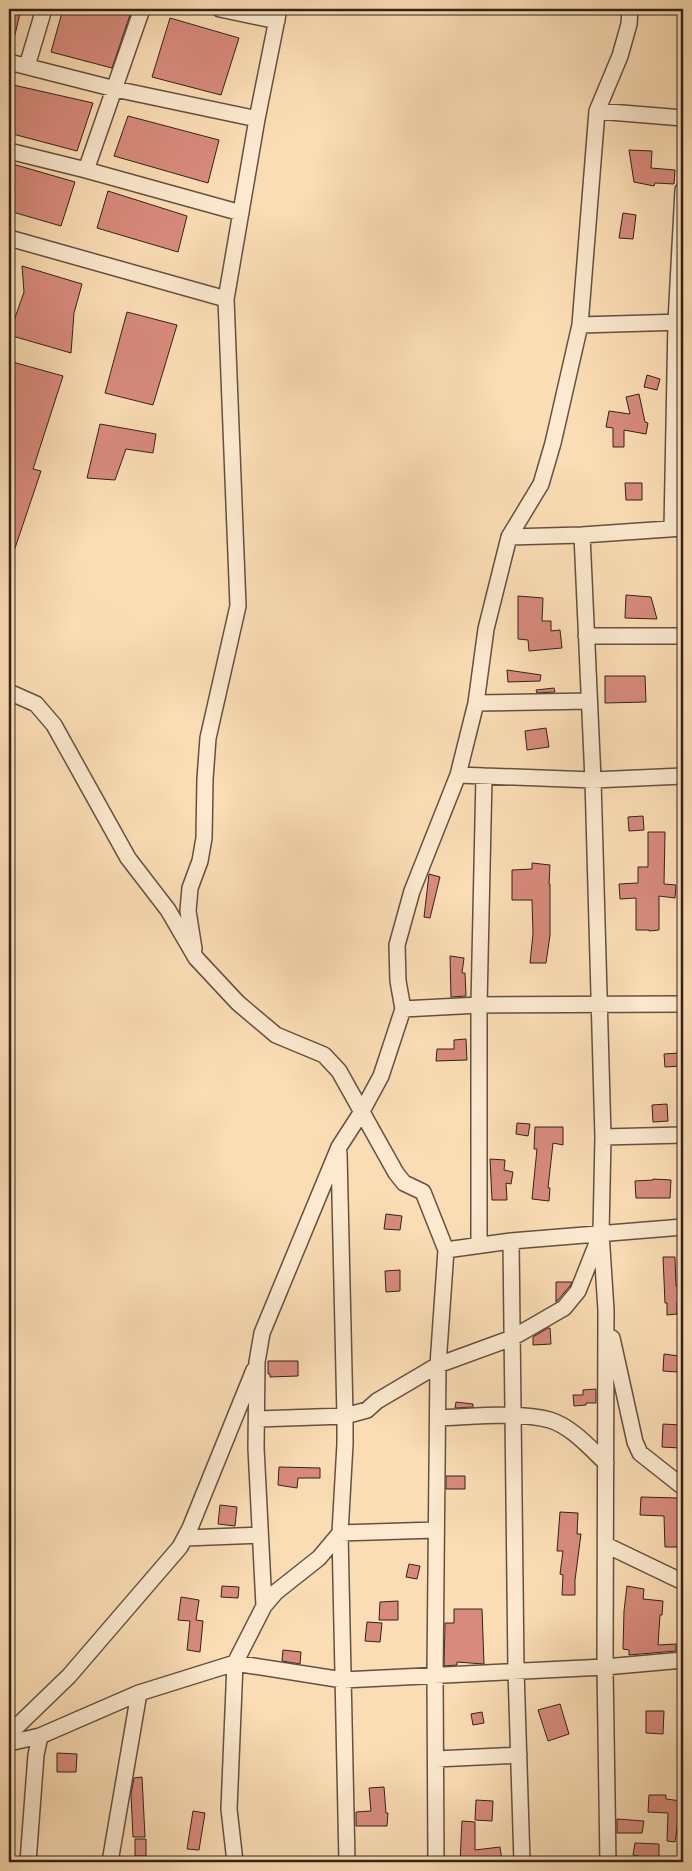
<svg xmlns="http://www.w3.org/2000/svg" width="692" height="1871" font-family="'Libre Caslon Text',serif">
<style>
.building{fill:#d88b7d;stroke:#31221b}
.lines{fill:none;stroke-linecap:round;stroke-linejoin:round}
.minor-casing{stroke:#645142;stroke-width:18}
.minor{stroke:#fce9cf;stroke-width:15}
</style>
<rect width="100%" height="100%" fill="#fbddb5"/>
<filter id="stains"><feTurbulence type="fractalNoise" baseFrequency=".004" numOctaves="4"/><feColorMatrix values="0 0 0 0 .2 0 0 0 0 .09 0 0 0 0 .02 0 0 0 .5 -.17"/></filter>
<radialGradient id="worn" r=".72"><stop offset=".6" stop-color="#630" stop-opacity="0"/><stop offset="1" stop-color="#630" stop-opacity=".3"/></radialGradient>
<!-- building -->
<path class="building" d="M9,9H21L13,43L9,42Z
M63,9H132L112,68L51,52Z
M170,18L239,38L221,95L152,77Z
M9,84L93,103L77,151L9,133Z
M128,116L219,140L208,183L114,156Z
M629,150L652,151L651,168L675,170L674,184L655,183L654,186L634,182Z
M9,163L75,182L61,226L9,211Z
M108,191L187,216L178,252L97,228Z
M623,213L636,215L633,239L619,238Z
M22,266L82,284L74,313L71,353L9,335L24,292Z
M127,312L177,325L153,405L105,393Z
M9,361L63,376L33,469L41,471L11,560H9Z
M647,375L660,379L657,390L644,387Z
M639,394L645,422L648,423L646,434L624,430V447H613V428L606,427L609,411L630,414L626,397Z
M100,424L156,434L153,453L126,449L115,480L87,478Z
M625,483H642V500H626Z
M626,595L651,597L657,619L625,618Z
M518,596L543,598L542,621H551V631L560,630L562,648L529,651L528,640L518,639Z
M507,670L541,675L540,681L508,682Z
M605,676H645L646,702L605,703Z
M554,688L555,692L537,693L536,690Z
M546,728L549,747L527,750L525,731Z
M643,816L644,830L629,831L628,817Z
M648,832H665L664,884L676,885L675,898L659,896V930L649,931V930H636V898L620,899L619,884L638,883V867H648Z
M532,863L550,865L549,884H550V935L546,963H530L533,934L532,900H512V870L532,869Z
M429,874L440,877L430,918L424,917Z
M450,956L464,958L462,973H465L466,996L451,997Z
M466,1039L467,1060L436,1061L437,1049H454V1040Z
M679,1053L680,1066L665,1067L664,1054Z
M667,1104L668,1121L653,1122L652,1105Z
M517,1123L530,1124L528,1136L516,1134Z
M535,1127H563V1145L553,1143L548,1188H550L549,1201L532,1199L537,1149H534Z
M490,1159L505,1160L504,1170L513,1172L511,1184L506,1183L507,1200H492Z
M653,1179L671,1180L670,1198H636L635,1181L653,1180Z
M386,1214L402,1216L400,1230L384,1229Z
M663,1257H675L676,1286H681L682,1302H677V1314L667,1315V1303H665Z
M400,1270V1291L386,1292L385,1271Z
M556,1282H572L570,1286L556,1302Z
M548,1328H550L551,1344L533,1345V1337Z
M664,1354L679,1356L677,1372L663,1371Z
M268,1361H298V1376L270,1377V1374H268Z
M596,1389V1403H586V1405L574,1406L573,1395H583V1390Z
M456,1402L473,1404V1407L455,1408Z
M663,1424L681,1425L680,1448L662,1447Z
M279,1467L320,1468V1478H298L297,1488L278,1485Z
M446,1476H465V1489H446Z
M641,1497L679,1498L681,1547H665L664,1516L640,1515Z
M220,1505L237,1507L235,1526L218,1524Z
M560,1512L578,1513L577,1534H581L575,1580V1595H562L563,1575L560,1574L563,1551H557Z
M409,1564L420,1566L417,1579L406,1577Z
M222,1586L239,1587L238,1598L221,1597Z
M627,1586L644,1589L643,1599L663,1601L662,1615H660L658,1645L676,1644V1651L629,1655V1650L623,1649L624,1611Z
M181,1597L199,1600L196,1620L203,1621L200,1652L187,1650L190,1621L178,1620Z
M398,1601V1620H379L380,1602Z
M454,1609H482L484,1664L457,1662V1665L444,1666L445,1623H454Z
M367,1622L382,1623L380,1642L365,1641Z
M283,1650L301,1652L300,1664L282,1661Z
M560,1704L569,1734L548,1741L538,1710Z
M646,1711H664L663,1734L646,1733Z
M482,1712L484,1723L473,1725L471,1714Z
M57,1753L77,1754L76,1772H57Z
M142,1777L145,1837H133L131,1794L134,1778Z
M384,1787L386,1813H388L387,1826H356V1812L371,1811L369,1788Z
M649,1795H666V1799L681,1801L675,1842L667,1841L668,1813L648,1812Z
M476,1800L493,1801L492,1821L475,1820Z
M193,1811L205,1813L199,1850L187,1849Z
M617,1819L644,1821L642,1833H617Z
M462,1821L475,1822V1850L500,1847L502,1861L460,1862Z
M135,1839H146V1856H135Z
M635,1843L659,1844V1860L633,1855Z"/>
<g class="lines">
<!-- minor casing -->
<g class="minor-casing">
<path id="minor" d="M220,9L277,21
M9,62L115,89L257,119
M27,66L44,9
M597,111L683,118
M9,151L86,170L241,213
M86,170L142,9
M9,238L226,299
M580,325L683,322
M672,529L676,322L683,190
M582,535L593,780L603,1137L601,1233L606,1310L605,1667L608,1862
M509,537L582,535L683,528
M586,636H683
M9,692L36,704L54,725L128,858L168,910L196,958L238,1003L276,1035L324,1055L339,1071L396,1173L404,1183L423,1192L446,1250L438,1365L435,1675L436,1862
M476,703L589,701
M458,775L593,780L683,776
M194,949L188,911L190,888L200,861L204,838L205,779L208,738L238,606L226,299L257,119L279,9
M403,1009L479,1005L683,1004
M603,1137L683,1135
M511,1241L516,1670L522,1862
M479,1245V1005L484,776
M446,1250L511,1241L683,1227
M612,1338L635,1442L640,1453L683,1487
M438,1418C470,1417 520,1411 550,1420C572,1427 590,1448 606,1463
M257,1419L345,1416L339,1153
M185,1538L260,1535
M606,1545L683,1582
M264,1606L256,1448L257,1362L262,1333L339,1147L361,1113L381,1076L403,1009L398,981L397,945L412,891L458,775L476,703L486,629L509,537L541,484L553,443L580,325L597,111L620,56L629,24L630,9
M9,1734L69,1676L180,1547L190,1528L254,1370
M9,1743L40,1736L139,1693L235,1663L343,1680L605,1667L683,1660
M436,1759L519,1755
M28,1862L36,1755L40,1736
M110,1862L139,1693
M235,1862L229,1809L235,1663L264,1606L276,1592L319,1558L340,1533L345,1444V1416L367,1410L377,1401L438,1365L512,1338L564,1308L578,1291L599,1238
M347,1862L340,1533L436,1530"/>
</g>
<!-- minor -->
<use href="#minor" class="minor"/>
</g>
<!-- margin -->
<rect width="692" height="1871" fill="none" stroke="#fbddb5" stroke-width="30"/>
<rect x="10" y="10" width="672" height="1851" fill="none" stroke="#31221b" stroke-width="2.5"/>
<rect x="15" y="15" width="662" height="1841" fill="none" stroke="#31221b"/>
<rect width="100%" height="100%" filter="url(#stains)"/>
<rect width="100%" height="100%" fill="url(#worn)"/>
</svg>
